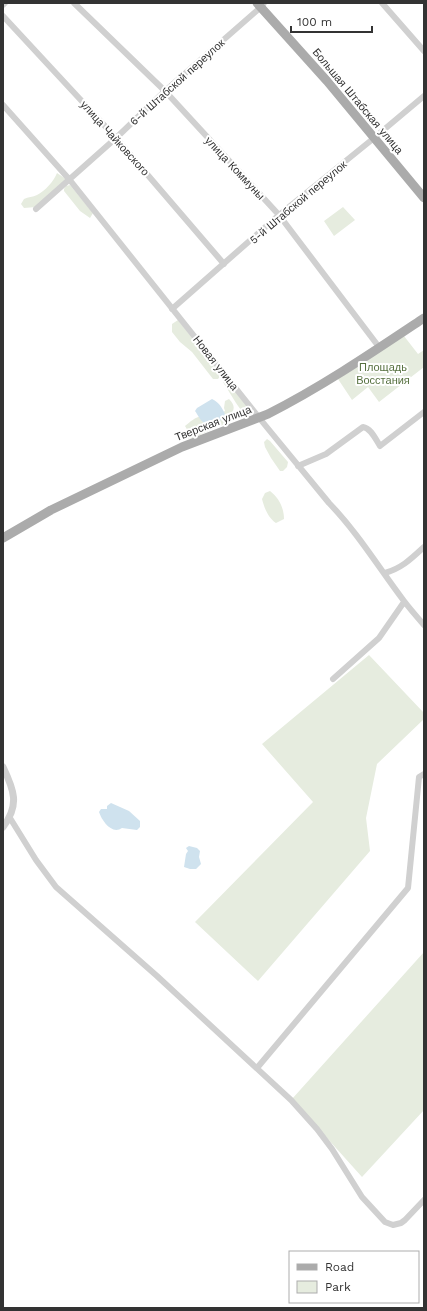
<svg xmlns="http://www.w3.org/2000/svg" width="427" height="1311" font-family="'Work Sans',sans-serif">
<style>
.green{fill:#e6ecdf}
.water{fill:#cfe2ee}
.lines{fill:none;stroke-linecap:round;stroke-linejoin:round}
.minor{stroke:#d0d0d0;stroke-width:6}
.tertiary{stroke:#d0d0d0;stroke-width:7}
.primary{stroke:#ababab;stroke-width:9}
.labels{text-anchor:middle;stroke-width:4;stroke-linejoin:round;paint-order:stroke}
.street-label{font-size:11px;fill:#333;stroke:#fff}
.park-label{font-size:11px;fill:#56703f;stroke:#fff}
</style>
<rect width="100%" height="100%" fill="#fff"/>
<!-- green -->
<path class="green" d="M57,173L66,179L36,207L24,208L21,204L24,199C28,197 33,197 37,195C45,191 54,181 57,173Z
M70,185L93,213L90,218L80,211L64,191V189L66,186Z
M343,207L355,220L334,236L324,221Z
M178,320L221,375L218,379H213L192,352L180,342L172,332V324Z
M404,336L418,354L424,350V367L379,402L368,387L352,400L338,379Z
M226,380L249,409L250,411L247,413H243L236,403L223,382Z
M229,399C239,409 230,412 229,422L193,438L184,439L178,436L188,433V431L185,426C190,422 195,417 202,416C210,414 218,415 225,411L224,408L225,401Z
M267,439L270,441L288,462L287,467L283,471H280L271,458L265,447L264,442Z
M270,491C279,498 284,508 284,519L276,523C268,518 264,507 262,499L265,493Z
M369,655L424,713V719L377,764L366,818L370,851L258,981L195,922L313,802L262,744Z
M424,952V1110L362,1177L292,1099Z"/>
<!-- water -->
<path class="water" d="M212,399C220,403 222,408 226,416C220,421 211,429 203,422C200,420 198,415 195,411L197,408Z
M111,803L129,811L140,821V827L137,830L122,828C112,835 102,821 99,812L101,809H107V806Z
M189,846L197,848L200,851L199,857L201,864L196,869H190L184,867L186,854L188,851L186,848Z"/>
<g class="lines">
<!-- minor -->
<path class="minor" d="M74,3L165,91L279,215L379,347
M382,3L424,51
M3,5L5,3
M3,16L116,138L224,264
M3,105L69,179L265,425L329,503C358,533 379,568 404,601C410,609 417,617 424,625
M36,209L116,138L165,91L261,7L264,3
M172,309L279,215L374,138L424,96
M298,466L326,454L363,427C371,428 376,440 380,446L424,412
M385,573C402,568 411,559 424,547
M333,679L379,638L404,602
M10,818L36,860L56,887L157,976L291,1100L317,1129L332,1149L362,1197L385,1222L393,1225L401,1223L405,1220L424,1200
M257,1068L408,888L419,777L424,774"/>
<!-- tertiary -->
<path class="tertiary" d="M3,767C14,790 20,805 3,827"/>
<!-- primary -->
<path class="primary" d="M257,3L327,81L424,198
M3,538L51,510L157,459L182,447L268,414C323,386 373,352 424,318"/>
</g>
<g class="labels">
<!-- street labels -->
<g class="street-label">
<text transform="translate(177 82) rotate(-42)" y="4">6-й Штабской переулок</text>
<text transform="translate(358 101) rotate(50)" y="4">Большая Штабская улица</text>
<text transform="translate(115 138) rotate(48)" y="4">улица Чайковского</text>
<text transform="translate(235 168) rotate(47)" y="4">улица Коммуны</text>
<text transform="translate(298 202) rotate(-40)" y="4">5-й Штабской переулок</text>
<text transform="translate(216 363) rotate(52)" y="4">Новая улица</text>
<text transform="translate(213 423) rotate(-21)" y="4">Тверская улица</text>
</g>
<!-- park labels -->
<g class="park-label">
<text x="383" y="371">Площадь<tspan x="383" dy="13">Восстания</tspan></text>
</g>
</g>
<!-- border -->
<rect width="427" height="1311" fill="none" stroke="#333333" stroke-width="8"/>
<!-- legend -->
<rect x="289" y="1251" width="130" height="52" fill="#ffffff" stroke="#adadad"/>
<rect x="297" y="1264" width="20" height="6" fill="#ababab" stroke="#adadad"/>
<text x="325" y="1271" font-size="12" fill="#333333">Road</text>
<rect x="297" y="1281" width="20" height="12" fill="#e6ecdf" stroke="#adadad"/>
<text x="325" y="1291" font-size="12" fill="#333333">Park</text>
<!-- scale -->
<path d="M291 26v6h81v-6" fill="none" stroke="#333333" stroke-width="2"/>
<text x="297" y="26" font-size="12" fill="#333333" stroke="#ffffff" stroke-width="3" paint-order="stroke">100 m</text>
</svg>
